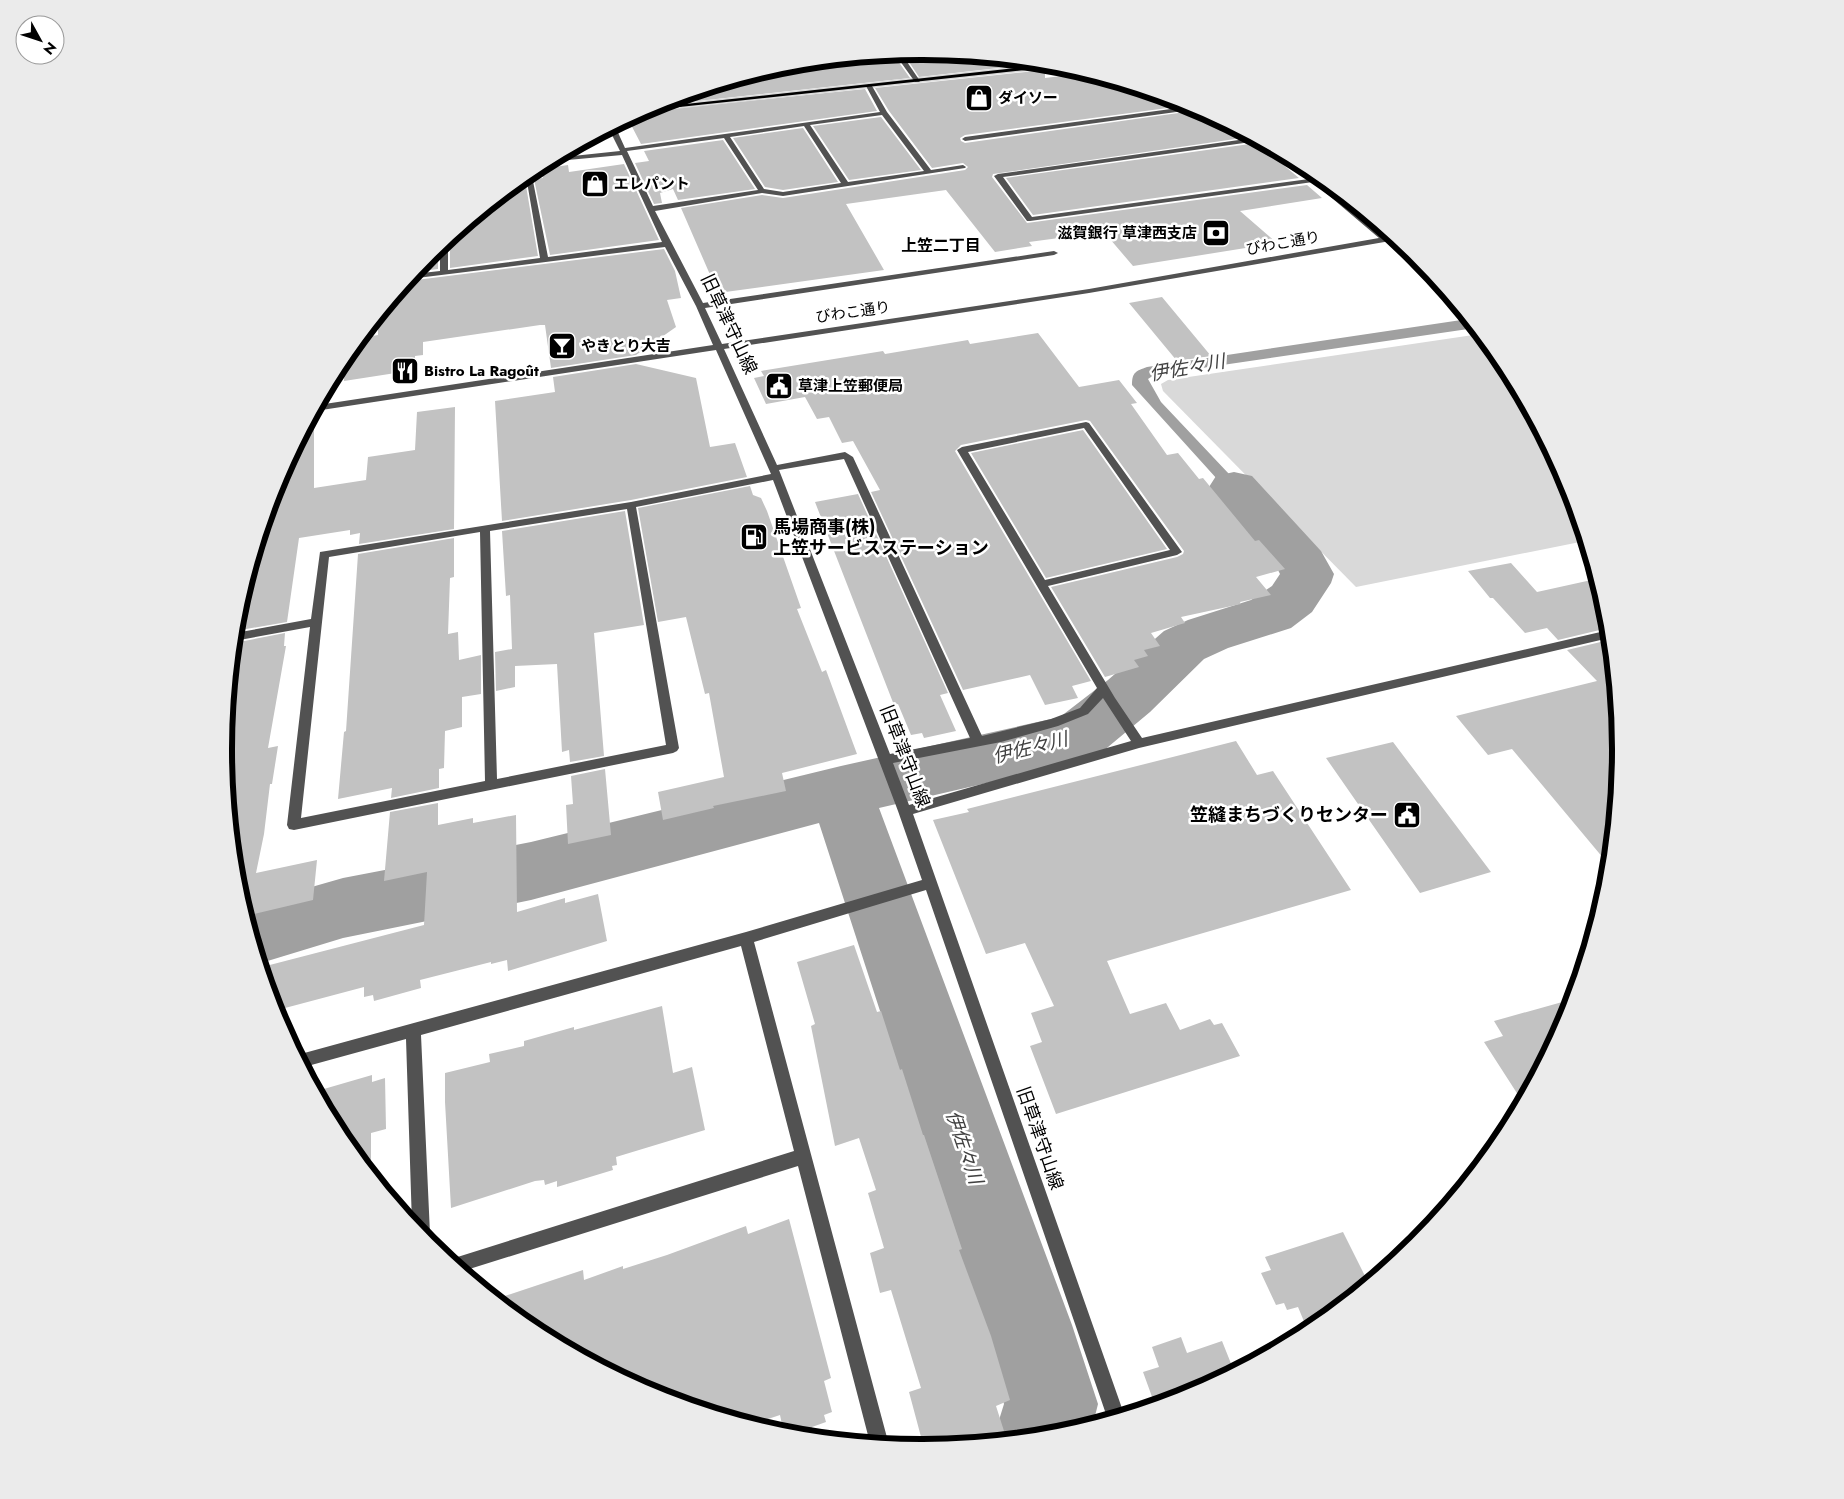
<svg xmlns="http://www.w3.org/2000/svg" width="1844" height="1499" font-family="Jost,'Noto Sans JP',sans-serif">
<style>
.green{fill:#d9d9d9}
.water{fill:#a0a0a0}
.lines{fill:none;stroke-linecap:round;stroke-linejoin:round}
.river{fill:#a0a0a0;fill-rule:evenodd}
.building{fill:#c2c2c2}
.major-casing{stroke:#dbdbdb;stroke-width:3}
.minor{fill:#525252;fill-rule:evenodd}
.major{fill:#000;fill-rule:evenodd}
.labels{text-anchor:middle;stroke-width:5;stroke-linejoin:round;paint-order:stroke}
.far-poi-label{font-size:15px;font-weight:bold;fill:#000;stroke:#fff;text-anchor:start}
.far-street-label{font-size:15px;fill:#000;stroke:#fff}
.far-neighbourhood-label{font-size:16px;font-weight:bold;fill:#000;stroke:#fff}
.street-label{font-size:18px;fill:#000;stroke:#fff}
.poi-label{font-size:18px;font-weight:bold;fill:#000;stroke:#fff;text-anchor:start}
.water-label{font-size:19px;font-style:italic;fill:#414141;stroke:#fff}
.rim{fill:none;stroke:#000;stroke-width:6}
</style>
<rect width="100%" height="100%" fill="#fff"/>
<!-- green -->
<path class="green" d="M1480,334L1503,362L1567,483L1585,541L1356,587L1163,391L1161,384L1168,380Z"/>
<!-- water -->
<path class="water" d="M1468,319L1475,328L1154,375L1148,379L1161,402L1298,547L1284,553L1132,385C1132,372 1136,371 1147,367Z"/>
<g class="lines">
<!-- river -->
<path class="river" d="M1234,472L1252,476L1321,551L1334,574L1331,583L1312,612L1291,628L1228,648L1204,659L1150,712L1102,752L1038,771L879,808L1072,1325L1098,1404L1093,1424L1058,1434L996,1440L994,1436L1004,1404L982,1325L819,823L531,900L343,938L261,963L244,907L252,904L343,878L531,842L841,766L1060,717L1108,680L1164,631L1188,620L1251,600L1272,586L1280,574L1278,570L1209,487L1216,476Z"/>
</g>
<!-- building -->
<path class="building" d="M922,51L957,55L1043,63L919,77L903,53Z
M893,54L910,78L652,106L786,65Z
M1045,70V78L1086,73L1190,105L965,135L960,138L961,141L965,143L1200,110L1249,137L993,174L992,177L1027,223L1307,185L1322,198L1240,211L1277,243L1133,266L1104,232L1029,242L1032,246L995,252L946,190L846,204L884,270L718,293L681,208L762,195L783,198L965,170L968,167L963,163L932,168L889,111L875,88Z
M865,89L877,111L641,144L628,119L641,112Z
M881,117L921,170L849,180L813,126Z
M803,128L838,182L783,190L765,187L733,138Z
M723,140L755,189L678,200L673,189L660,193L662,203L654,204L635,163L649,161L644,151Z
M1257,143L1299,178L1033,215L1006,178Z
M624,164L659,240L550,255L534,179L543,178L541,169L568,165L569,172Z
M525,180L538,256L450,268V243L448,240L519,181Z
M438,248V269L415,272L428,256Z
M664,249L675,271L681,298L667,300L676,327L636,355L551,368L545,325H540L423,342V355L415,356V370L344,381L345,357L361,338L378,335V317L408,281Z
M1162,297L1211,356L1177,361L1129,303Z
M1038,333L1079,387L1119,380L1137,403L1131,404L1167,455L1178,453L1199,479L1203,478L1255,541L1259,540L1285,569L1256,577L1271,595L1240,602L1241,604L1181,617L1185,623L1151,633L1160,646L1144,650L1148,656L1134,660L1139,667L1105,677L1051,587L1177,557L1183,554L1184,551L1090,421L1086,420L961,445L955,451L1091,681L1072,686L1078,698L1045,705L1030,675L963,690L871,492L880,490L853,441L842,443L829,417L817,419L805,397L766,404L754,378L764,376L761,371L883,351L885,354L968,340L970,344Z
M636,364L696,378L710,447L735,443L747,477L631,500L502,521L495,401L555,392L553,377Z
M455,407L454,529L359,544L360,533L350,535V530L299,538L287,622L235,631L237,613L255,554H258L277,482L314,413V488L366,480L368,457L415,450L417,412Z
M1083,430L1167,549L1046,578L971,453Z
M750,486L753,495L761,498L767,511L801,608L797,609L822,672L826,670L857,754L782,773L786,791L713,806L714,808L663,820L658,792L724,777L709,693L705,694L686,617L658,622L638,508Z
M858,494L948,693L940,695L956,731L924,738L922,733L911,735L898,704L894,705L815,502Z
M625,511L644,625L594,633L604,756L570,762L569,750L562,752L557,664L515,666V687L496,691L495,652L512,649L510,595L506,596L502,531Z
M454,538V577L450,578L448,634L458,632L459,660L481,655V694L462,697V727L445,731L444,768L439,769V788L391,798L392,788L338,799L344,732L346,731L358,554Z
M1511,563L1537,592L1596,579L1607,614L1608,628L1558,640L1547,628L1525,633L1493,598H1490L1468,571Z
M285,633L284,646H286L268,748L278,746L272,784H270L264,834L256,873L317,860L313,900L246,916L237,885L224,749L234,643Z
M1609,640L1620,750L1609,865L1512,749L1488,755L1456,716L1597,681L1567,650Z
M1236,741L1257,775L1273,771L1351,890L1107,961L1130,1014L1166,1003L1180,1030L1210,1019L1214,1025L1222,1023L1240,1056L1056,1114L1030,1046L1042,1042L1031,1013L1054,1006L1025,943L986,954L933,820L969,812L967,809Z
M1393,742L1491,872L1420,893L1326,758Z
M605,769L611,835L568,844L566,805L573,804L571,776Z
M438,803V825L473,818V823L516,815L517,912L565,898V903L598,894L607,941L508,971L507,960L491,964V962L420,980L421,988L374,1001L373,995L364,997V987L285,1008H274L262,967L424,925L427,872L384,881L390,812Z
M854,945L877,1012L881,1011L900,1070L902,1069L923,1135H924L962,1249L959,1250L991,1336L1010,1400L996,1406L1004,1431L998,1433L1000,1440L924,1448L909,1392L921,1388L891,1290L880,1293L870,1253L884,1248L868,1193L876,1190L859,1138L835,1146L811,1026L815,1024L797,962Z
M1573,999L1567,1017L1522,1101L1484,1042L1503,1036L1494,1021Z
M662,1006L673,1073L692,1067L705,1130L616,1157L617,1165L612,1166L613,1170L557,1187V1181L545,1185L544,1180L535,1181L451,1208L445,1102V1073L490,1062L489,1054L524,1046V1041L574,1027V1030Z
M372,1075V1082L385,1078L386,1129L371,1133V1173L341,1137L317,1091Z
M789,1219L831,1378L824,1381L832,1412L824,1415L826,1422L812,1427L815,1437L784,1434L780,1415L753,1424L655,1394L534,1330L496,1299L583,1270L584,1280L623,1266V1269L667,1255L746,1226L748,1234Z
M1343,1232L1368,1282L1308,1331L1298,1307L1287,1310L1284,1303L1276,1305L1261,1273L1271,1270L1265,1257Z
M1181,1337L1187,1353L1222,1341L1234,1371L1189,1395L1155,1405L1143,1372L1159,1367L1152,1347Z"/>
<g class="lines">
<!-- major casing -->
<g class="major-casing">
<path id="major" d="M1052,64L1062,66L642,111L649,108Z"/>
</g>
<!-- minor -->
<path class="minor" d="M901,53L920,81L919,82H915L895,54Z
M869,84L872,86L887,112L931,170L963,165L966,167L965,168L783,196L762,193L655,211L703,303L1054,251L1058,253L1054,255L705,308L722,344L1089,289L1379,238L1313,182L1030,221H1027L994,176L998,174L1253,138L1258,141L1003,177L1032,217L1309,179L1284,157L1283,155L1298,163L1387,237L1392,236L1396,240L1089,293L724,349L777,465L845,452L853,457L982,736L1051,719L1080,708L1097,688L957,450L962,447L1086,422L1089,423L1182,552L1177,555L1048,586L1115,698L1142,738L1609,630V638L1139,748L913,814L1124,1414L1108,1419L1107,1417L926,890L754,942L889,1445L870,1443L798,1166L463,1271L448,1260L794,1151L741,946L421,1035L430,1234L426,1240L412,1224L406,1039L304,1067L297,1055L746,932L922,880L898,811L773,480L636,507L679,748L677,751L673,753L294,830L289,829L287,825L310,627L234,641L235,633L311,619L320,552L631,502L771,474L716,350L315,411L318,405L713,345L696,306L665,247L409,279L413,274L440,271V246L446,241L448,243V270L540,258L526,176L531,171L548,257L662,242L622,155L546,162L554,158L620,151L609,129L615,126L625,148L880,112L866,86ZM882,115L924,171L848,182L810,125ZM804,126L841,183L783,192L764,189L730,137ZM724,138L758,190L653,206L627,151ZM1084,428L1170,550L1045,580L968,452ZM844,459L970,738L890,754L779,470ZM627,509L666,745L497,779L490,531ZM480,532L485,781L301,818L329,557ZM1103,698L1131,741L909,805L893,763L1001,742L1058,726L1088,714Z
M1193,106L1198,109L965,141L962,139L965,137Z"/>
<!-- major -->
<use href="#major" class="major"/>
</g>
<!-- icons -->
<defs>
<g id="shop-square" transform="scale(1.4375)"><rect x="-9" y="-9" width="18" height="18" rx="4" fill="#000" stroke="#fff"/><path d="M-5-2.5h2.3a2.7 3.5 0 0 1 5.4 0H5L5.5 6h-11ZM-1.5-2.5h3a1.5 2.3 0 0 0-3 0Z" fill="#fff"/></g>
<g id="bank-square" transform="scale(1.4375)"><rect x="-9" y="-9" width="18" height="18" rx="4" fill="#000" stroke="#fff"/><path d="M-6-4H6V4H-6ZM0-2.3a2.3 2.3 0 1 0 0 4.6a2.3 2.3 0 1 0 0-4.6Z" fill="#fff"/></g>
<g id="bar-square" transform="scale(1.4375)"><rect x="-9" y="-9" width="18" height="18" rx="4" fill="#000" stroke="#fff"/><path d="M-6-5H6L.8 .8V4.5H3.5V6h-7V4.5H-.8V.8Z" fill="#fff"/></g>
<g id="restaurant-square" transform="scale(1.4375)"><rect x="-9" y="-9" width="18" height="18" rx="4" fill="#000" stroke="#fff"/><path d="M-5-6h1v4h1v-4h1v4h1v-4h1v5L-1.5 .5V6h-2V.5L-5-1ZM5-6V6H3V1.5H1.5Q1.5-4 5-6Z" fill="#fff"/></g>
<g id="civic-square" transform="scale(1.4375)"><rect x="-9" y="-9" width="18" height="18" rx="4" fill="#000" stroke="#fff"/><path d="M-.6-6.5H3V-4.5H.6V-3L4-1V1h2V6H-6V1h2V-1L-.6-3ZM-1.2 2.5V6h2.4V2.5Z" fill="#fff"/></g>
<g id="fuel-square" transform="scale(1.4375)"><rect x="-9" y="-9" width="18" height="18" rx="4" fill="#000" stroke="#fff"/><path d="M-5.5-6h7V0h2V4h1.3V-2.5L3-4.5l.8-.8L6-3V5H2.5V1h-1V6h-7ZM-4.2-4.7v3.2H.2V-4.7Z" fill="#fff"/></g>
</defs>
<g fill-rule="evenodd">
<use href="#shop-square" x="979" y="98"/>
<use href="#shop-square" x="595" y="184"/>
<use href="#bank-square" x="1216" y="233"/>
<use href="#bar-square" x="562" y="346"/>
<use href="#restaurant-square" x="405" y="371"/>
<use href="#civic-square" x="779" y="386"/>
<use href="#fuel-square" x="754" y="537"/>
<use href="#civic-square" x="1407" y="815"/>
</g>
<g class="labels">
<!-- far-poi labels -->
<g class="far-poi-label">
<text x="998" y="103">ダイソー</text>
<text x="614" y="189">エレパント</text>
<text x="1197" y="238" text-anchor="end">滋賀銀行 草津西支店</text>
<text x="581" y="351">やきとり大吉</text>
<text x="424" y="376">Bistro La Ragoût</text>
<text x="798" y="391">草津上笠郵便局</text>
</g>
<!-- far-street labels -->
<g class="far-street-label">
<text transform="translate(1283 243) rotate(-10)" y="5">びわこ通り</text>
<text transform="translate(853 312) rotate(-8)" y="5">びわこ通り</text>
</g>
<!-- far-neighbourhood labels -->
<g class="far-neighbourhood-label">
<text x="941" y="251">上笠二丁目</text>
</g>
<!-- street labels -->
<g class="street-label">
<text transform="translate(729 324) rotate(65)" y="6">旧草津守山線</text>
<text transform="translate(905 756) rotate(69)" y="6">旧草津守山線</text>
<text transform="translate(1040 1138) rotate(71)" y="6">旧草津守山線</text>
</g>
<!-- poi labels -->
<g class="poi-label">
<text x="773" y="533">馬場商事(株)<tspan x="773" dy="21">上笠サービスステーション</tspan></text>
<text x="1388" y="821" text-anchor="end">笠縫まちづくりセンター</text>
</g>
<!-- water labels -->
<g class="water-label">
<text transform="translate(1187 367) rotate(-10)" y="7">伊佐々川</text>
<text transform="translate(1030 747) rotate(-14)" y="7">伊佐々川</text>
<text transform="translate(965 1147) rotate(71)" y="7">伊佐々川</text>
</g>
</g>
<!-- crop -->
<path d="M0 0H1844V1499H0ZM921 60H923A689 689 0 0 1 1612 749V750A689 689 0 0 1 923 1439H921A689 689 0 0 1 232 750V749A689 689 0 0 1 921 60Z" fill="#ebebeb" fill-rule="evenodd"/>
<path class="rim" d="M921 60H923A689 689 0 0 1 1612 749V750A689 689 0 0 1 923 1439H921A689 689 0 0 1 232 750V749A689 689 0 0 1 921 60Z"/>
<!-- north arrow -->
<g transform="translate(40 40) rotate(130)"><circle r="24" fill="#ffffff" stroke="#999999"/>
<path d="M0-4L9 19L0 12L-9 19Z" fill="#000000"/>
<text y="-8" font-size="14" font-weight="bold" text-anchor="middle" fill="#000000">N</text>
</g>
</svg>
